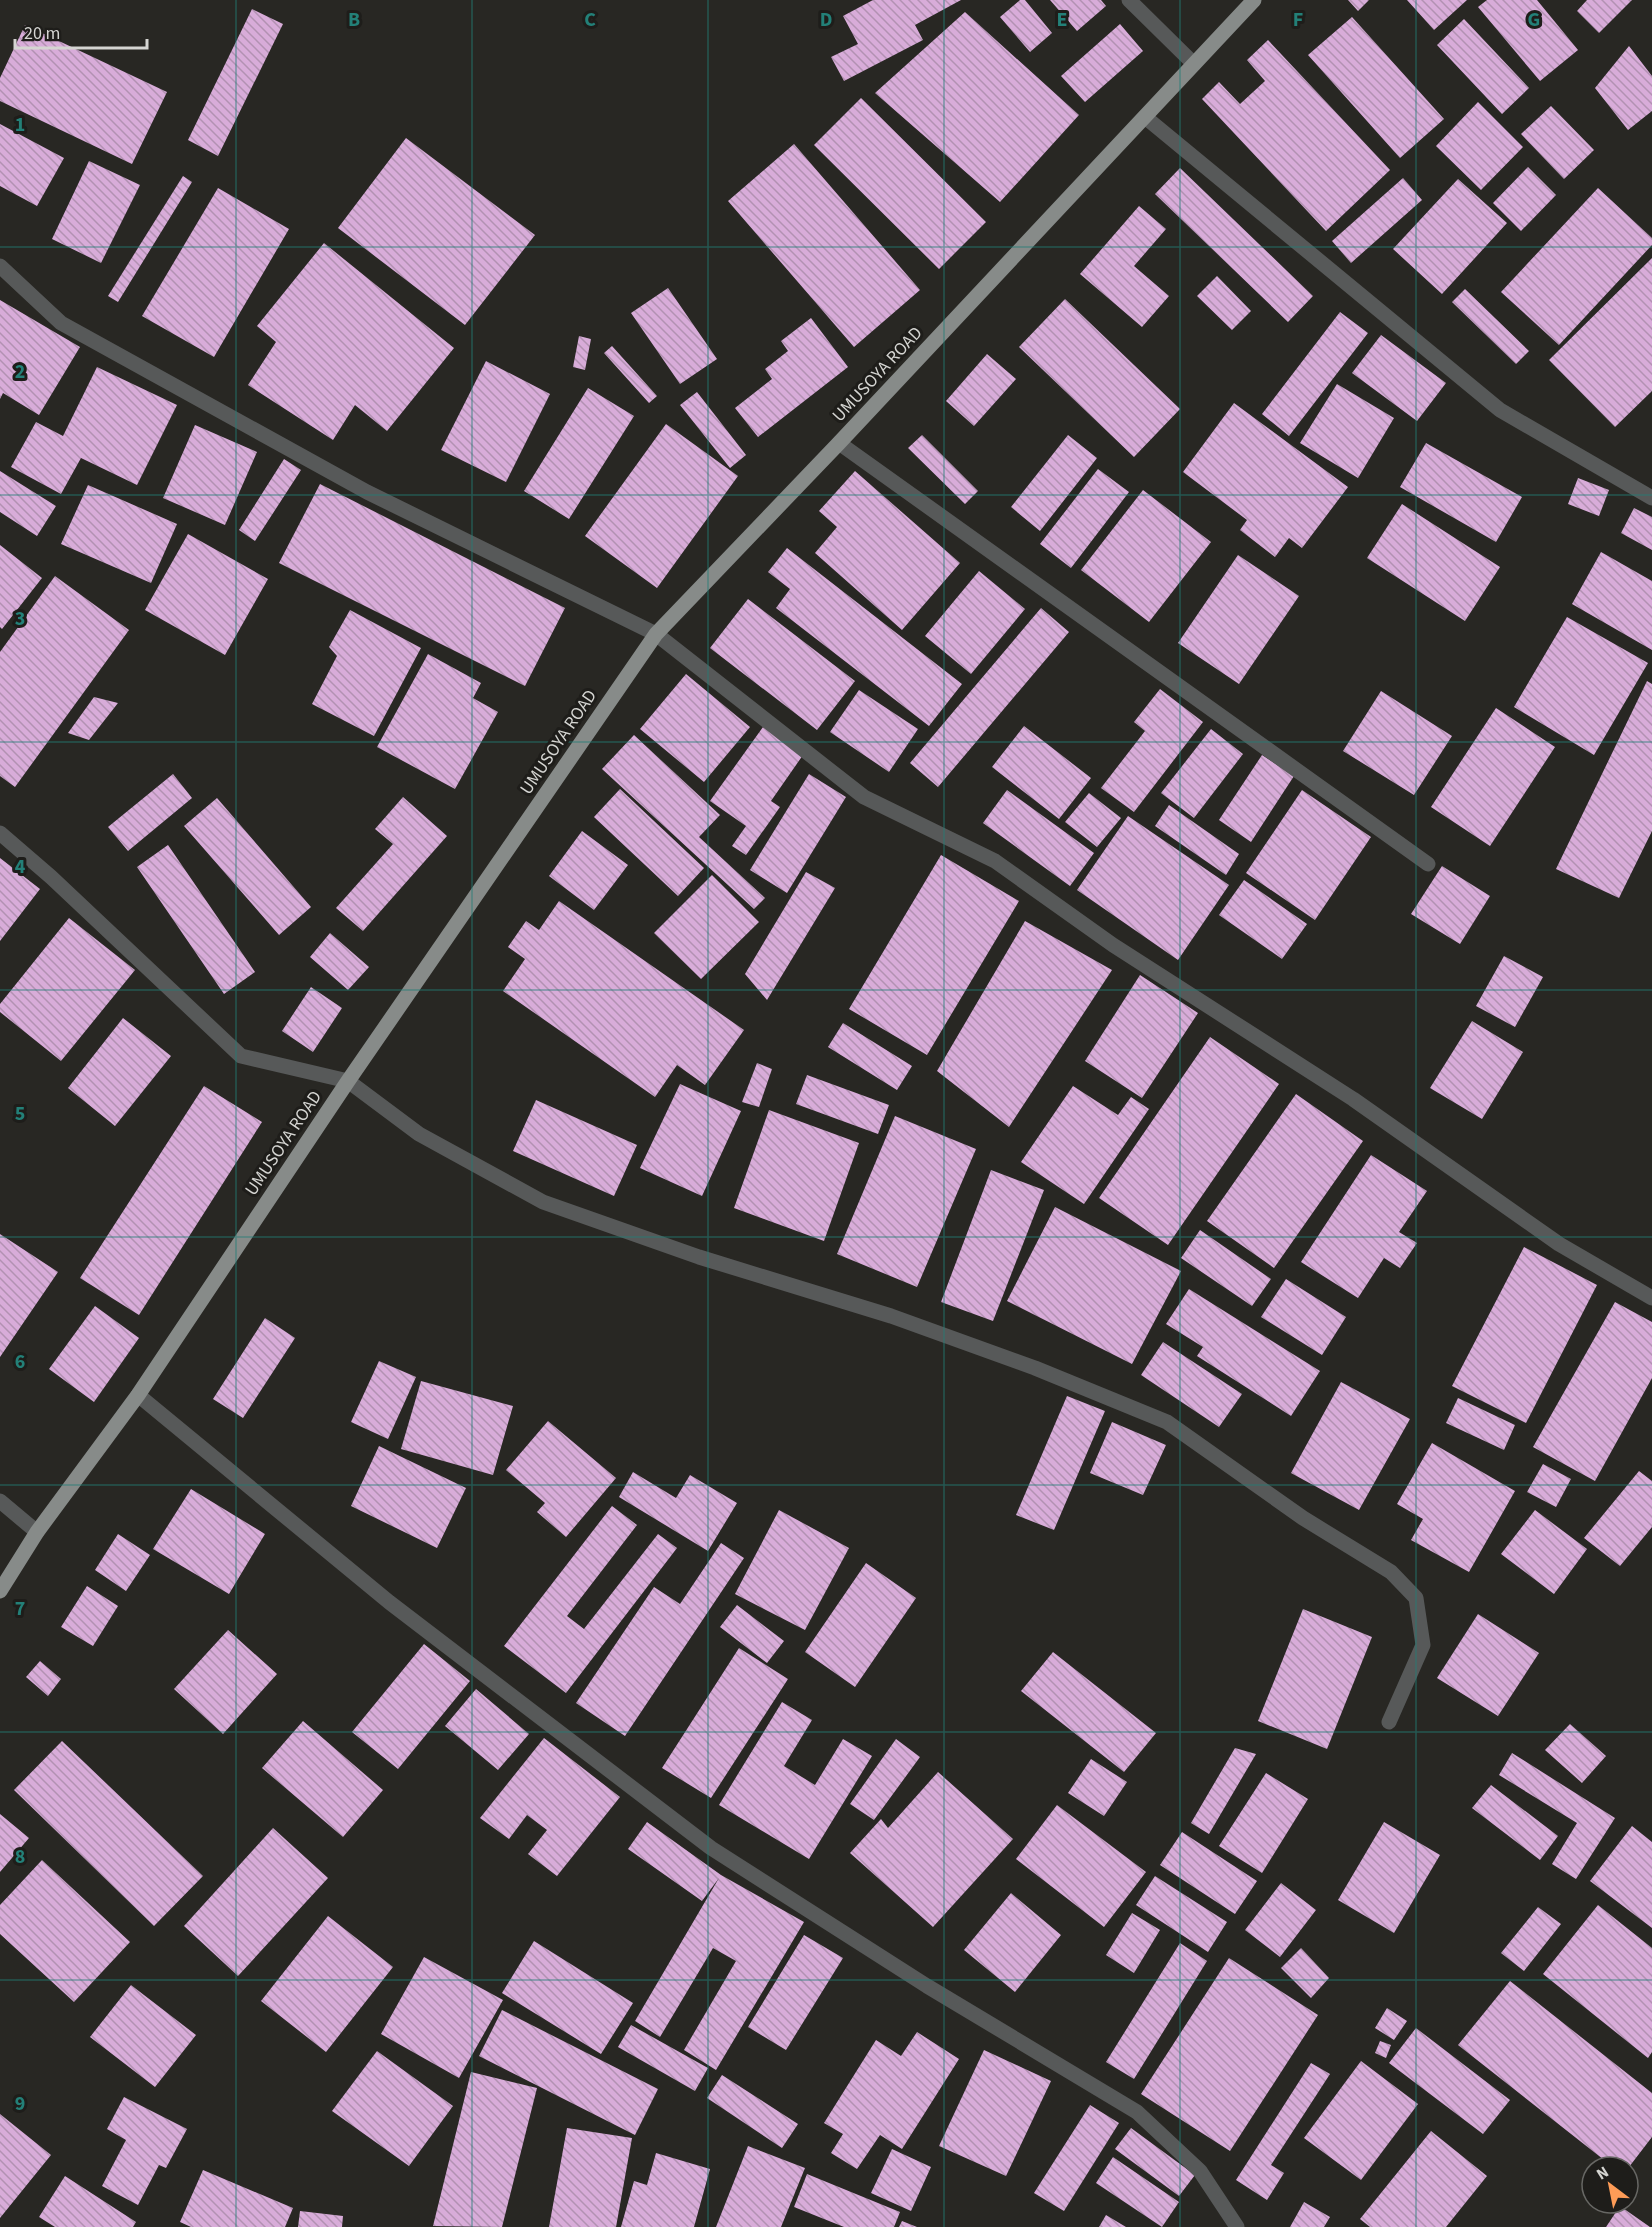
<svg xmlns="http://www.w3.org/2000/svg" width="1652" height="2227" font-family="'Source Sans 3',sans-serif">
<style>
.building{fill:url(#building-back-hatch)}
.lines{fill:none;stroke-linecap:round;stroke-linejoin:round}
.minor{stroke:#575959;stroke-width:15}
.major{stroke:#878b89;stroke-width:15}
.grid{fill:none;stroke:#238078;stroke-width:1.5;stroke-opacity:0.55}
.labels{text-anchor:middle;stroke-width:6;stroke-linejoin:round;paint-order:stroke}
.street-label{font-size:18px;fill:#d5d5d2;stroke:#1e1d1a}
.grid-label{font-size:20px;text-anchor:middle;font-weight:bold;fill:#238078;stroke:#1e1d1a;stroke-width:6;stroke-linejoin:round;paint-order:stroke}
</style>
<defs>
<pattern id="building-back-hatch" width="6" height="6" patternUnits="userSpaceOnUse" patternTransform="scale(1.5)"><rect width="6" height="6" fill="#d8acd9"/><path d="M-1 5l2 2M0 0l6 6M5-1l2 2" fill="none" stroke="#b291b2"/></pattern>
</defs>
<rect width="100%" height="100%" fill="#282723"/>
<!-- building -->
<path class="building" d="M873,0H961L915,25L923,40L844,81L831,57L858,44L843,16Z
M1020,0H1025L1052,33L1030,52L1000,17Z
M1050,0H1101L1106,6L1077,31Z
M1348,0H1369L1358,11Z
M1407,0H1467L1434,30Z
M1487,0H1537L1578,50L1540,81L1478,7Z
M1587,0H1632L1599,33L1577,11Z
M252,9L283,24L218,156L188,140Z
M965,12L1079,115L1000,202L875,93Z
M1352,17L1444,119L1400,158L1308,55Z
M1464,19L1529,88L1502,114L1437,45Z
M1120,24L1143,51L1085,102L1061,76Z
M25,25L167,92L132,164L0,101V78Z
M1268,40L1390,170L1326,231L1202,99L1219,82L1240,104L1265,81L1247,60Z
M1629,46L1652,76V111L1628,130L1595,88Z
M861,98L986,222L939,269L814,145Z
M1478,102L1523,147L1481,190L1436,146Z
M1551,106L1594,150L1564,179L1521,134Z
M0,124L64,158L37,206L0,186Z
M406,138L535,235L465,325L338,228Z
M794,144L920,290L854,347L728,201Z
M89,161L140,185L101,263L52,239Z
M1528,167L1556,195L1521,231L1493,203Z
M1180,168L1313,296L1288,322L1155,194Z
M183,176L192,182L118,302L108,296Z
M1403,178L1422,200L1351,263L1332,241Z
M1458,179L1507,223L1442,294L1393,249Z
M218,188L289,229L214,357L142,316Z
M1598,188L1652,238V245L1559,345L1501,292Z
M1139,206L1166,229L1134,266L1169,296L1142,327L1080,274Z
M324,243L454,348L387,431L355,405L333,440L248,385L276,342L257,326Z
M1652,258V391L1615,427L1549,360Z
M1217,276L1251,311L1232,330L1197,296Z
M668,288L717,359L680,384L631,313Z
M1465,289L1529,351L1516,364L1452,302Z
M1065,299L1180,409L1134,457L1019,347Z
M0,300L80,347L39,415L3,393L0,399Z
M1340,312L1368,333L1289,436L1262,414Z
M811,318L848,367L758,437L735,408L772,379L765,369L788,351L781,341Z
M1381,335L1446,383L1417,421L1352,373Z
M579,336L591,339L585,370L573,367Z
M612,346L657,396L649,403L604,353Z
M987,354L1016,379L974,426L946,401Z
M486,361L550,394L506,482L441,450Z
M97,367L177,405L137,485L81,458L61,494L11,467L36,422L63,436Z
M1337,384L1394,418L1358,478L1300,443Z
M588,388L634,416L569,519L524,491Z
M697,392L746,455L730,468L680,405Z
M1234,403L1348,487L1302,548L1289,538L1275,557L1240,530L1247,520L1183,472Z
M666,424L738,476L657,588L585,536Z
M195,425L257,452L225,525L163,498Z
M922,435L978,491L965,504L908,448Z
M1068,435L1097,458L1040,531L1011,507Z
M1426,443L1522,497L1496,542L1400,487Z
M284,459L301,470L255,541L239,530Z
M1098,469L1129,492L1071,568L1040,544Z
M0,471L56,506L37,536L0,512Z
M855,471L960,563L902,630L815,553L837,527L819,511Z
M1578,478L1609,490L1599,516L1568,504Z
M320,484L565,608L525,686L279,563Z
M88,485L177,524L151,583L61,544Z
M1143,490L1211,542L1149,622L1081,570Z
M1402,504L1500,567L1465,621L1367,558Z
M1634,508L1652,517V550L1621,533Z
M188,534L268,579L225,655L145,610Z
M0,545L42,578L2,629L0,627Z
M787,548L962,684L929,726L776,608L790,589L768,572Z
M1601,552L1652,581V650L1572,604Z
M1238,555L1299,596L1239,684L1178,643Z
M979,571L1025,609L971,674L925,636Z
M55,576L129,630L15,787L0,776V652Z
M748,599L855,681L817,730L710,648Z
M1041,608L1069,632L938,787L910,763Z
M350,610L421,648L374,736L312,704L337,656L329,647Z
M1567,617L1648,663L1594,755L1514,707Z
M428,654L481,683L473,698L498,712L455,789L377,747Z
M686,674L750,727L704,782L640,729Z
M1647,681L1652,684V831L1619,898L1556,869Z
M1160,689L1203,722L1134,812L1101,788L1145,731L1134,722Z
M859,690L918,729L889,772L830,732Z
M1381,691L1452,736L1414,795L1343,751Z
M94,697L118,703L89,740L68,733Z
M1496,708L1555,747L1490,846L1431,807Z
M1024,726L1091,778L1059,819L992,767Z
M763,727L803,755L771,801L780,807L746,855L732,846L746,826L710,801Z
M1211,729L1243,754L1194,818L1161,793Z
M634,735L720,815L699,837L765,898L754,909L602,769Z
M1262,755L1294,776L1251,842L1219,820Z
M173,774L192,798L128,851L108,827Z
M809,774L846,797L787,893L750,870Z
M620,789L704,868L678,896L594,817Z
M1007,790L1094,853L1070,886L983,823Z
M1302,790L1371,837L1315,920L1246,873Z
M1089,793L1121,818L1097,847L1065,822Z
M403,797L447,836L363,931L336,908L393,844L375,829Z
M217,798L311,907L279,935L184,826Z
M1169,805L1239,854L1226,875L1155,826Z
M1128,816L1229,885L1178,960L1077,890Z
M582,831L628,865L594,910L549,876Z
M168,845L255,972L224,994L137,867Z
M941,855L1019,901L927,1055L849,1009Z
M0,858L40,889L0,941Z
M1442,866L1490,896L1460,944L1411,914Z
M806,872L835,888L767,1000L745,974Z
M712,875L759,922L701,979L654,933Z
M1244,880L1307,924L1282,959L1219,915Z
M559,901L744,1030L705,1085L677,1065L655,1097L503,991L525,959L508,947L526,921L539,930Z
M69,918L135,970L61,1061L0,1012V1004Z
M1025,921L1112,970L1009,1127L937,1071Z
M330,933L369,967L348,990L310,957Z
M1504,956L1543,977L1515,1027L1476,1006Z
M1140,975L1198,1013L1142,1098L1085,1061Z
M311,987L342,1008L313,1052L282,1031Z
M123,1018L171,1056L115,1126L68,1088Z
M1472,1021L1523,1052L1482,1119L1430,1088Z
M843,1023L912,1066L897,1090L828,1047Z
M1210,1037L1279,1084L1168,1245L1099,1198Z
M757,1063L772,1069L759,1107L742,1102Z
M807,1075L889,1105L878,1134L796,1104Z
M680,1084L741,1111L702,1196L640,1168Z
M204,1086L262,1122L139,1315L80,1278Z
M1073,1086L1118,1115L1131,1097L1149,1109L1084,1204L1021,1162Z
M1296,1094L1363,1141L1274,1268L1207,1221Z
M536,1100L637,1145L614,1196L513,1151Z
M769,1110L859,1143L824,1241L734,1208Z
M895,1116L976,1149L917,1287L837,1254Z
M1371,1155L1427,1191L1399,1232L1417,1243L1400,1268L1384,1258L1358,1298L1301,1262Z
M991,1170L1044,1190L993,1321L941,1302Z
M1055,1207L1181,1271L1132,1364L1007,1301Z
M1200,1230L1271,1279L1252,1306L1181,1258Z
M0,1234L58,1272L0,1357Z
M1524,1247L1597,1285L1526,1423L1452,1386Z
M1286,1279L1346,1317L1322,1355L1261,1317Z
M1189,1289L1320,1371L1291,1416L1197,1356L1203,1347L1166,1324Z
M1615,1302L1652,1322V1378L1595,1481L1533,1447Z
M95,1306L139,1338L94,1402L49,1369Z
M265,1318L295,1338L243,1418L213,1399Z
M1163,1342L1242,1394L1219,1427L1141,1375Z
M379,1361L416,1377L388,1439L351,1422Z
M421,1381L513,1406L493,1475L401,1449Z
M1341,1382L1410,1419L1359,1510L1291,1473Z
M1067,1396L1105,1411L1054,1530L1016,1515Z
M1458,1398L1515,1425L1504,1450L1446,1423Z
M548,1421L616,1478L566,1537L537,1512L545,1503L506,1470Z
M1112,1422L1166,1445L1143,1495L1090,1473Z
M1432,1443L1515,1491L1469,1572L1411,1540L1423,1519L1397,1504Z
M379,1446L466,1488L437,1548L351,1506Z
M1543,1464L1571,1479L1556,1507L1527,1492Z
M1639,1471L1652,1481V1527L1620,1566L1584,1538Z
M633,1472L676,1498L690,1475L737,1503L708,1551L619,1497Z
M191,1489L265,1534L229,1594L153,1549Z
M612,1506L637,1525L567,1616L584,1629L658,1534L677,1548L566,1693L504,1646Z
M779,1510L849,1548L805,1630L735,1594Z
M1535,1510L1587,1549L1554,1594L1501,1554Z
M118,1534L150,1555L126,1591L95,1570Z
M721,1543L744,1558L625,1736L576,1703L654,1587L680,1604Z
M866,1563L916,1598L855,1687L805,1652Z
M87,1586L118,1606L93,1646L61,1627Z
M737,1605L784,1641L767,1663L720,1627Z
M1303,1609L1372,1637L1327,1749L1258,1721Z
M1478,1614L1539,1653L1498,1716L1437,1678Z
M228,1630L277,1674L223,1734L174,1689Z
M424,1644L470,1681L398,1769L352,1732Z
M739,1648L788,1679L711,1798L662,1768Z
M1053,1652L1156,1733L1124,1772L1021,1691Z
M40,1661L61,1679L48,1696L26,1677Z
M476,1689L529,1734L498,1770L445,1726Z
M782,1702L812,1720L784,1766L815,1785L843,1739L872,1756L809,1859L719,1805Z
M303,1721L383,1790L343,1837L262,1768Z
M1570,1724L1606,1756L1582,1783L1545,1750Z
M544,1738L620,1797L557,1876L528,1854L547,1830L527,1815L509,1839L480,1818Z
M896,1739L920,1757L874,1820L850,1804Z
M62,1741L203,1876L154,1926L14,1790Z
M1235,1748L1256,1754L1209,1834L1191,1823Z
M1512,1753L1615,1818L1576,1879L1552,1864L1577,1823L1499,1775Z
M1091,1759L1127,1782L1104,1816L1068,1793Z
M938,1772L1013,1839L933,1927L850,1853L881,1819L888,1828Z
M1266,1773L1308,1799L1262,1873L1219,1846Z
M1491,1785L1558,1836L1540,1860L1472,1808Z
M1057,1805L1146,1872L1104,1927L1016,1859Z
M0,1814L29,1838L0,1872Z
M647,1822L721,1875L804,1922L716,2070L684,2050L736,1961L713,1948L660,2037L635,2021L719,1878L702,1901L628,1849Z
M1384,1822L1440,1855L1394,1933L1338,1900Z
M1632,1826L1652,1842V1928L1590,1881Z
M273,1828L328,1878L238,1976L184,1926Z
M1182,1832L1257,1881L1235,1914L1160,1865Z
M42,1860L130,1942L74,2002L0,1934V1905Z
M1155,1876L1227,1922L1208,1952L1136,1905Z
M1281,1883L1316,1910L1280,1957L1245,1930Z
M1011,1893L1061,1935L1015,1992L964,1950Z
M1598,1905L1652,1948V2052L1648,2058L1543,1974Z
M1538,1907L1561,1924L1524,1971L1501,1953Z
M1132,1913L1160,1930L1134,1973L1106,1955Z
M328,1916L393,1967L326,2052L261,2001Z
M804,1935L843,1958L786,2050L748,2027Z
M534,1941L633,2003L601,2054L502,1993Z
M1180,1943L1207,1961L1134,2079L1106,2062Z
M1301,1948L1329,1978L1311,1998L1281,1968Z
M424,1957L503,2000L459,2078L381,2034Z
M1229,1958L1318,2015L1230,2151L1141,2094Z
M1510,1981L1652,2093V2137L1629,2167H1613L1458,2045Z
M131,1985L196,2035L155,2087L90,2037Z
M1387,2008L1407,2021L1394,2040L1375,2028Z
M502,2010L658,2089L635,2135L479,2056Z
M631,2025L708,2068L695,2091L618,2047Z
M1416,2028L1510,2100L1483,2134L1389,2063Z
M917,2032L959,2059L902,2149L880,2135L857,2169L831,2153L843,2134L824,2123L876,2040L901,2056Z
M1380,2041L1391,2045L1386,2058L1375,2053Z
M984,2050L1051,2081L1006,2176L939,2146Z
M377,2051L453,2106L409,2166L332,2111Z
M1361,2061L1418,2104L1361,2180L1304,2138Z
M1311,2063L1330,2074L1271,2165L1284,2173L1267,2200L1236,2180Z
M471,2072L537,2088L502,2227L433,2226Z
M722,2075L798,2124L782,2148L707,2098Z
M124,2097L187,2129L166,2168L159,2165L138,2205L102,2186L126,2140L107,2129Z
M1090,2105L1119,2123L1064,2211L1034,2193Z
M0,2114L51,2155L0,2218Z
M567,2128L632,2138L616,2227H549Z
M1131,2128L1195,2175L1179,2196L1115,2149Z
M1431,2131L1487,2176L1446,2227H1370L1360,2219Z
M748,2146L805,2168L781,2227H716Z
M892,2149L931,2167L911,2211L871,2193Z
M656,2153L710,2169L694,2227H621L634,2181L647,2185Z
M1113,2157L1179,2202L1162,2227L1096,2183Z
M203,2170L293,2208L285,2227H191L180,2222Z
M807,2174L900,2212L894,2227H844L794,2207Z
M65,2176L136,2222L133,2227H55L39,2217Z
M1304,2202L1330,2217L1324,2227H1290Z
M1620,2206L1650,2227H1606Z
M300,2211L343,2216L342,2227H298Z
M1106,2215L1126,2227H1099Z
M902,2221L917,2227H899Z"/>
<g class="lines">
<!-- minor -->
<path class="minor" d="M1129,0L1194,64
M1145,117L1500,410L1652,498
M0,266L61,323L367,492L656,634L864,797L995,861L1113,945L1353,1099L1559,1244L1652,1298
M839,443L1428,864
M0,833L51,877L241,1056L348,1081L419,1134L543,1202L699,1257L891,1316L1035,1368L1167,1422L1303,1518L1391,1572L1416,1598L1423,1645L1389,1722
M138,1395L389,1602L711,1848L927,1986L1137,2112L1200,2171L1237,2227
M0,1501L37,1532"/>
<!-- major -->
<path class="major" d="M0,1591L37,1532L138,1395L348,1081L656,634L839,443L1254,0"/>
</g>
<!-- grid -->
<path class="grid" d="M236,0V2227M472,0V2227M708,0V2227M944,0V2227M1180,0V2227M1416,0V2227M0,247H1652M0,495H1652M0,742H1652M0,990H1652M0,1237H1652M0,1485H1652M0,1732H1652M0,1980H1652"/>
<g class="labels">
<!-- street labels -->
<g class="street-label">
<text transform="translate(877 374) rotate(-47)" y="6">UMUSOYA ROAD</text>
<text transform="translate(558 742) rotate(-56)" y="6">UMUSOYA ROAD</text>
<text transform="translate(283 1143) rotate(-56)" y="6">UMUSOYA ROAD</text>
</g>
</g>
<g class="grid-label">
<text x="354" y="26">B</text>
<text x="590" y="26">C</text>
<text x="826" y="26">D</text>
<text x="1062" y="26">E</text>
<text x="1298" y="26">F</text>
<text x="1534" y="26">G</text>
<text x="20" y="131">1</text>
<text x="20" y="378">2</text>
<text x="20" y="625">3</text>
<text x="20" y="873">4</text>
<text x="20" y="1120">5</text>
<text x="20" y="1368">6</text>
<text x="20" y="1615">7</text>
<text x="20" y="1863">8</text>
<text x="20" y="2110">9</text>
</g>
<!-- north arrow -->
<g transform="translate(1610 2185) rotate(328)"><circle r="28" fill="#1e1d1a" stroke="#676764" stroke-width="1.5"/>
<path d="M0-4.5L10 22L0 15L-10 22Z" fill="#fe9c57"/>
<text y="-9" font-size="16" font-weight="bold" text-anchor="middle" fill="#d5d5d2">N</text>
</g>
<!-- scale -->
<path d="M15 39v9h132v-9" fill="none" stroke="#d5d5d2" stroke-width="3"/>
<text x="24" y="39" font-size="18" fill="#d5d5d2" stroke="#1e1d1a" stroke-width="4.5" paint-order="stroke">20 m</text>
</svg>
